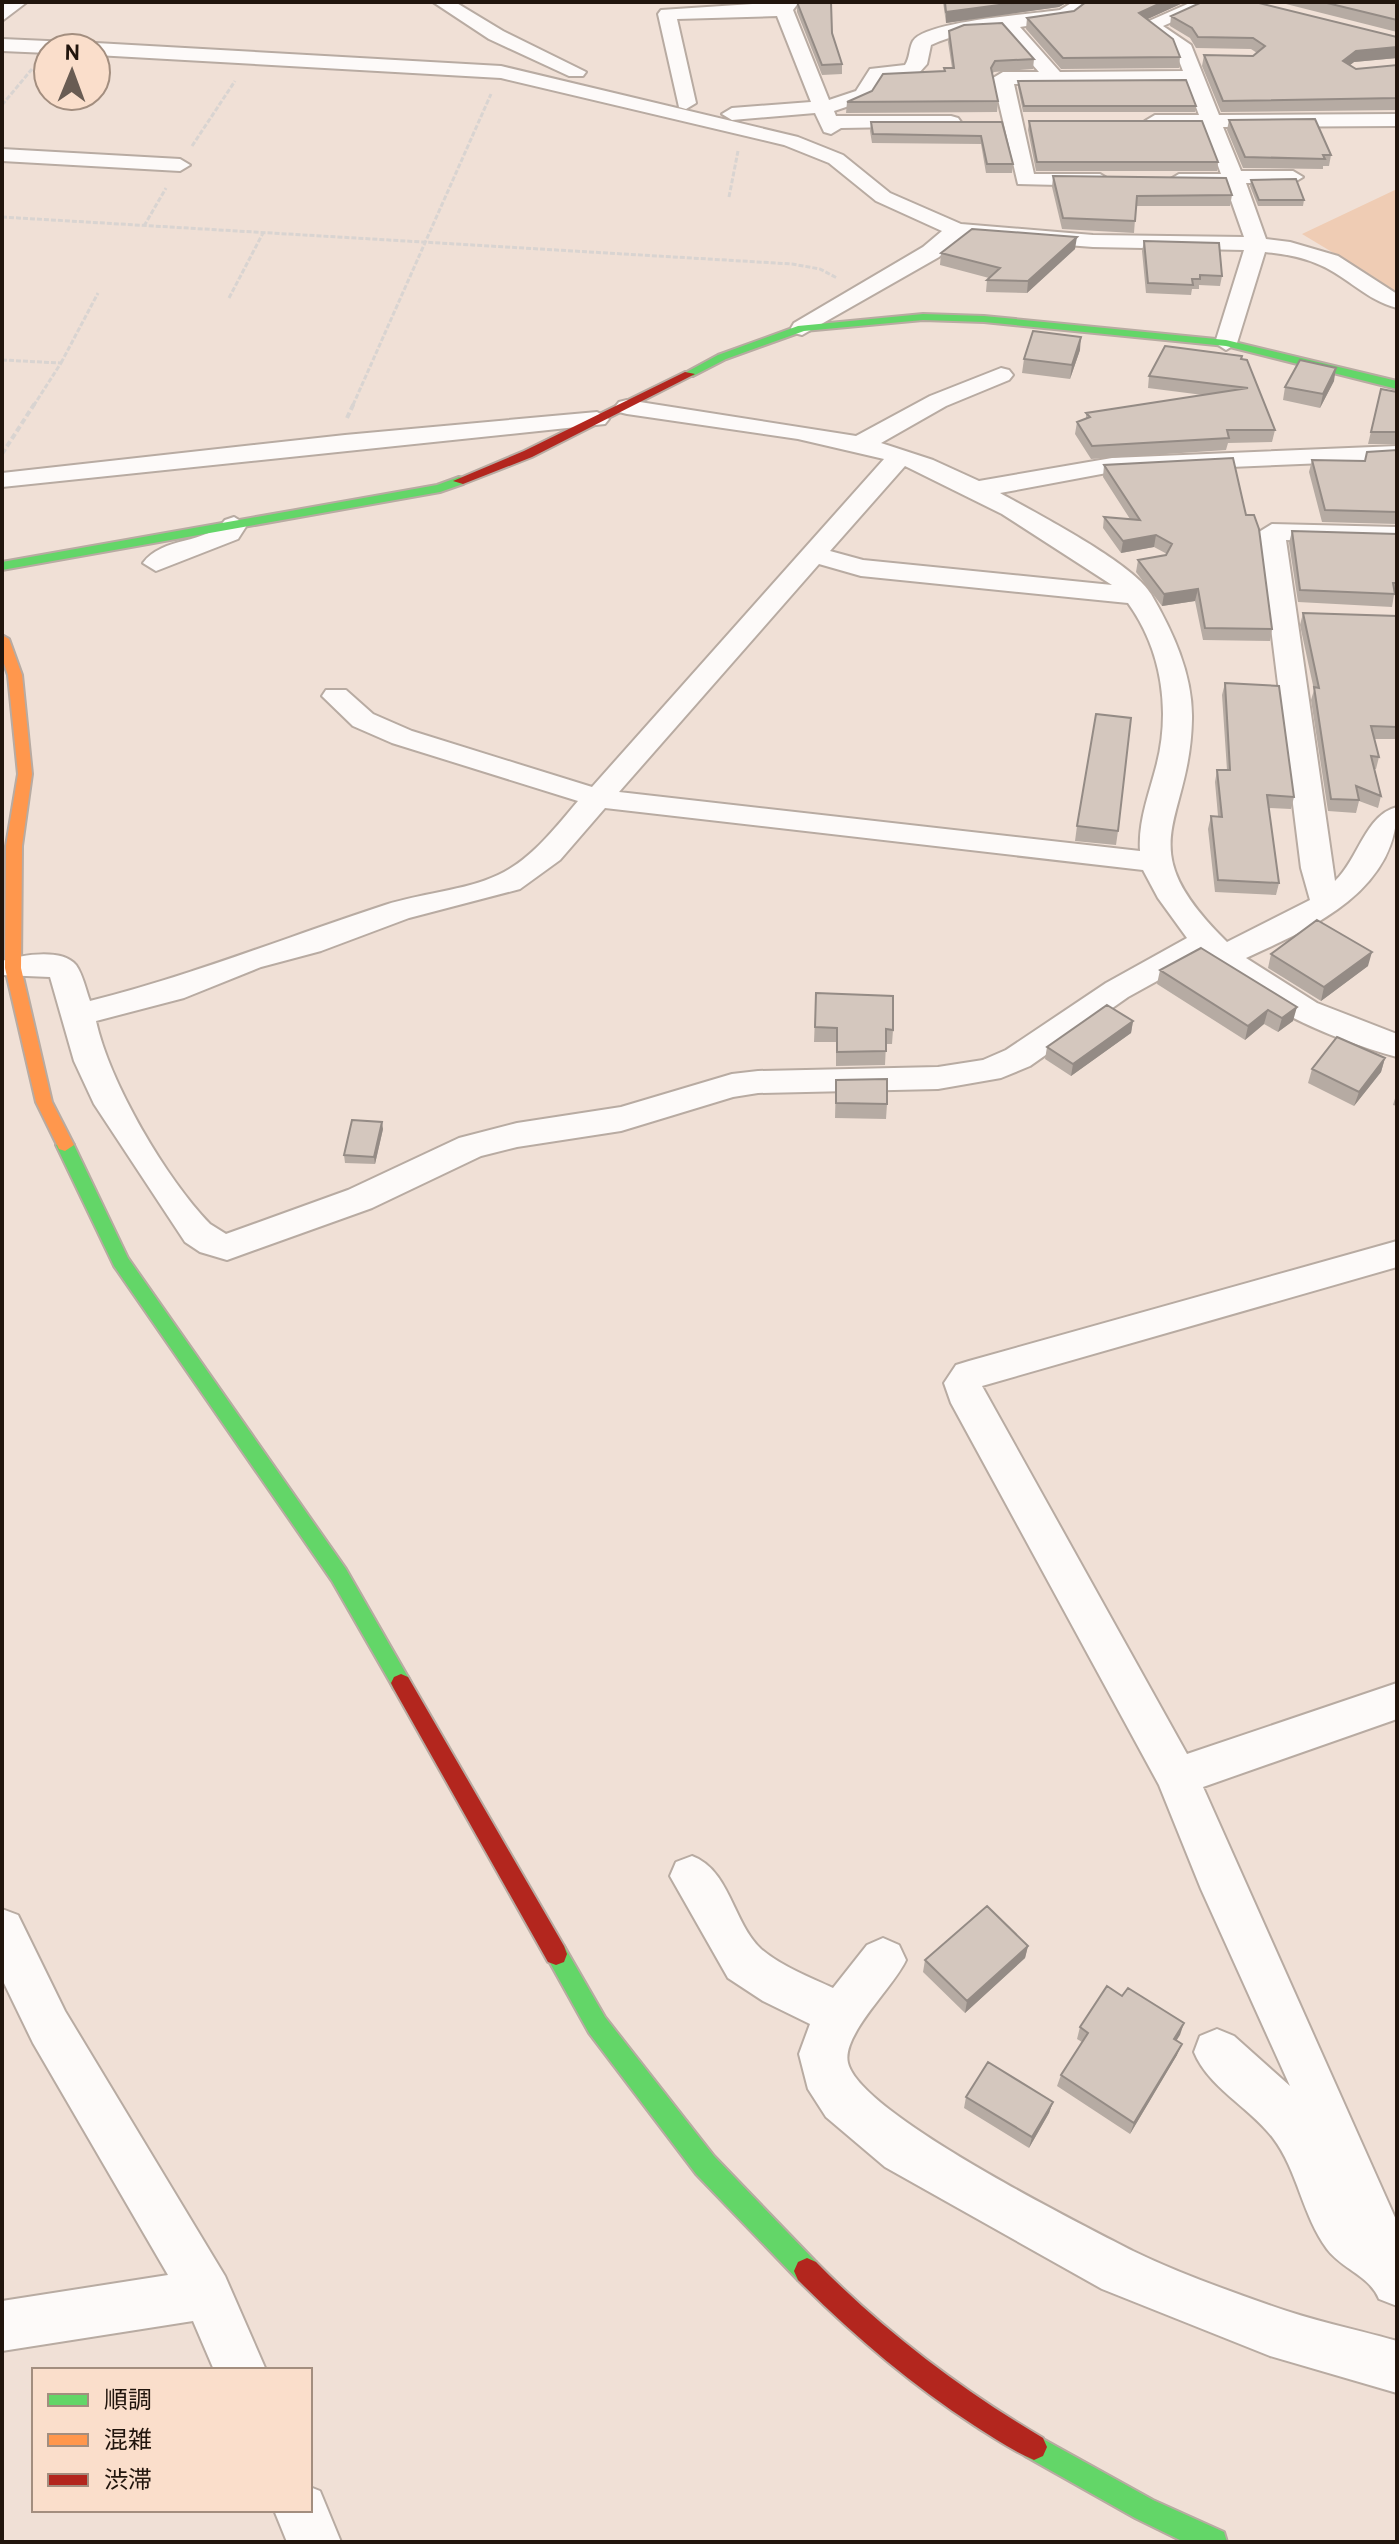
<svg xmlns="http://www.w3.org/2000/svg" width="1399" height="2544" font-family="Overpass,'Noto Sans JP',sans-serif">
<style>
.green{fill:#efccb4}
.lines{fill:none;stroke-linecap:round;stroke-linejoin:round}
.street-casing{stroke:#b8aba2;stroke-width:4}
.fast-casing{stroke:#b8aba2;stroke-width:4}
.slow-casing{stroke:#b8aba2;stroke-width:4}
.jam-casing{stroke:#b8aba2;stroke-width:4}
.path-far1{stroke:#d9d4d1;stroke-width:3;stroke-dasharray:5 2;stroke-linecap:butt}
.path{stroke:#d9d4d1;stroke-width:4;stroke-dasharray:6 3;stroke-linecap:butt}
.street{fill:#fdfaf9;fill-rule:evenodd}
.fast{fill:#63d668;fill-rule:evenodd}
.slow{fill:#ff974d;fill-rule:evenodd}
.jam{fill:#b3261e;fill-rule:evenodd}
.wall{fill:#b6aba3}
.shaded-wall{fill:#948b85}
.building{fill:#d4c7be;stroke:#948b85;stroke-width:2}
</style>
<rect width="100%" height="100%" fill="#f0e0d6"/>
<!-- green -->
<path class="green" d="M1397,189V295L1377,279L1302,234Z"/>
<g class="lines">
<!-- street casing -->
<g class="street-casing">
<path id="street" d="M7,2H27L2,21V6Z
M433,2H455L503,31L586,72L583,76H569L489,39Z
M781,2H799L793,10L829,100L856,91L870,69L905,65C910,58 909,48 913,41C925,21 1034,14 1060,10L1073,2H1094L1071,19L1020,27L1060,72L1183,71L1174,48L1140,25L1192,2H1217L1163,26L1191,45L1219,115L1397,114V126L1223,127L1241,171H1293L1303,177L1293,183H1246L1266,239L1290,242L1338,256L1397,294V308C1366,300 1348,277 1320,265C1303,257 1284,254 1265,252L1237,343L1226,350L1215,343L1244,250L1093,247L962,237L939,257L802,335L794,333L791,328L794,323L923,247L942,231L876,201L829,163L784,145L501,78L96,55V48H87L96,43L501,66L798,137L843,155L890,193L961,224L1093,235L1244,237L1226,186H1179L1169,180L1179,174H1221L1204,127H1155L1145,121L1155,115H1199L1187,83L1014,84L1034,174H1100L1110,180L1100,186L1018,184L993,78L1003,72H1039L1002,30C977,31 954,34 931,45L927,64L918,74L883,78L870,99L834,111L836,116H951L958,118L961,122L958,126L841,128L831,134L824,132L815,113L732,120L722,114L732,108L811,102L777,16L677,19L696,103L686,109L679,107L658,14L661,10Z
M2,39L70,42L79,48H48V53L2,51Z
M2,149L180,159L190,165L180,171L2,161Z
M1001,368L1009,370L1013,375L1009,380L946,406L881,443L933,460L979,481L1112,458L1397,446V460L1112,472L1000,493C1034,512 1133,563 1151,594C1172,630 1193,674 1192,719C1190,826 1127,844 1227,942L1310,900L1301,868L1259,532L1272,524L1397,527V543L1286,540L1335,881C1358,860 1365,815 1397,807C1397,891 1312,928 1246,958L1317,1003L1397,1034V1057C1328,1038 1255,1006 1204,955L1128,997L1030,1066L1001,1078L938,1089L758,1093L733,1097L621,1131L517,1147L481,1156L372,1208L227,1260L200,1252L185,1242L94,1104L74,1061L50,977L2,975V961C21,955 62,948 76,965C83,975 86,990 90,1001C190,976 287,937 385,905C421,893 464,891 498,875C531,860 555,828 578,801L392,743L353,726L322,696L326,690H346L373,714L412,731L592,787L884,459L798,439L627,414L619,412L615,407L619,402L627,400L856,436L930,396ZM905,466L1002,514L1112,585L863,560L830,551ZM819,564L861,576L1128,603C1162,650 1171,711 1156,767C1149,794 1138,822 1140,851L619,792ZM605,808L1143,870L1158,898L1187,938L1106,983L1006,1050L983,1060L938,1067L758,1071L732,1074L621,1107L517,1123L459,1138L348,1190L226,1234L210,1224C166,1178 110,1084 96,1021L184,998L261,967L321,951L409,918L520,889L560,860Z
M597,412L609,419L605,424L2,487V473L345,435Z
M234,517L247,525L238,539L156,571L143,563C162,536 207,545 225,520Z
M1397,1241V1267L982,1386L1187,1754L1397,1683V1719L1203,1787L1397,2222V2306L1379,2299C1369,2275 1343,2270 1327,2249C1302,2215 1298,2171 1273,2138C1249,2107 1208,2087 1194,2052L1200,2036L1217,2029L1234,2036L1290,2086L1201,1889L1159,1785L951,1403L944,1383L956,1365L969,1361Z
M692,1856C730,1870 733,1923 761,1949C781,1966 809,1977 833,1988L867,1945L883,1938L899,1945L906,1960C894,1987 841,2035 848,2063C860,2114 1081,2224 1133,2251C1176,2272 1224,2289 1269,2305C1310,2320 1354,2329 1397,2341V2393L1270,2356L1102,2289L885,2167L826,2117L808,2089L799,2054L810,2024L763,2001L728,1978L670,1876L676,1862Z
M2,1909L18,1915L65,2011L225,2276L266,2370H214L193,2321L2,2351V2301L168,2275L33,2043L2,1979Z
M310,2487L320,2491L341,2542H287L274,2510H310Z"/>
</g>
<!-- fast casing -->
<g class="fast-casing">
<path id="fast" d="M923,314L984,316L1226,340L1397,381V389L1226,346L984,322L923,320L804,331L726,359L693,376L683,374L718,355L798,326Z
M459,477L463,478V484L440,492L2,570V562L437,485Z
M65,1139L74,1145L128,1258L346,1569L408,1677L411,1683L408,1689L401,1692L394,1689L332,1581L114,1266L56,1145Z
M556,1943L564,1946L605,2017L714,2156L816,2262L820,2271L816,2280L807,2284L798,2280L696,2174L589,2033L545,1954L548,1946Z
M1034,2434L1153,2500L1224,2532L1227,2542H1184L1135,2518L1025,2456L1021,2447L1025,2438Z"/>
</g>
<!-- slow casing -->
<g class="slow-casing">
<path id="slow" d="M2,635L9,639L22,675L32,774L22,846L21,968L52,1102L74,1145L65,1151L59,1149L36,1102L5,968L6,846L18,774L8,675L2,658Z"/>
</g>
<!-- jam casing -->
<g class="jam-casing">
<path id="jam" d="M685,372L695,374L532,457L463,484L453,481L524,451Z
M401,1674L408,1677L564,1946L567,1954L564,1962L556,1965L548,1962L394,1689L391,1683L394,1677Z
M807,2258L816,2262C884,2331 960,2389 1043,2438L1047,2447L1043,2456L1034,2460C1013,2451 994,2438 975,2426C910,2384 852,2334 798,2280L794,2271L798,2262Z"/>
</g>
<!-- path-far1 -->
<path class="path-far1" d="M2,105L32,69
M192,146L235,81
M729,197L738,151
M2,217L792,264L820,269L837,278
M144,226L166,188
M229,298L263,233
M2,360L61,363L34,405
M61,363L98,293
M353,405L491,94"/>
<!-- path -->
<path class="path" d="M347,418L354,403
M2,454L35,403"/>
<!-- street -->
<use href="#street" class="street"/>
<!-- fast -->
<use href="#fast" class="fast"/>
<!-- slow -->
<use href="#slow" class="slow"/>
<!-- jam -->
<use href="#jam" class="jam"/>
</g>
<!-- wall -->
<path class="wall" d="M797,2L842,64V74L822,75L797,12Z
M943,2H1068L1059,7L946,23Z
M1086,2H1185L1147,19L1180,57L1179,68L1061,69L1026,29L1027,18L1074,11Z
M1278,2H1397V32Z
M1171,16L1397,37V58L1354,62L1350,65L1356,69L1397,65V110L1221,112L1202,66L1204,55L1253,56L1257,53L1251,49L1196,48L1190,38L1170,26Z
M949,31L1034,59L1033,69L994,72L992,74L998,101L997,112L846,113L847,102L944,72V68H952L948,42Z
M1018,81L1196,106L1195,112H1023L1018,87Z
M1229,120L1331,155L1329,166H1323V169L1243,168L1227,130Z
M1029,121L1218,162L1217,171H1036L1028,130Z
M871,122H1002L1013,164L1012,173H986L981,144L872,143L870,131Z
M1053,176L1232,195L1230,206H1136L1134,233L1062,229L1052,187Z
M1251,180L1304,200L1303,206H1258L1250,186Z
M1144,241L1222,276L1220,286L1199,285V289H1192L1191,295L1146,293L1142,251Z
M1075,249L1027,293L986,292L987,280L989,278L940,265L941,253Z
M1080,350L1070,379L1022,373L1024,359Z
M1241,359L1275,430L1272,442L1228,443L1226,450L1091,459L1075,434L1077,422L1086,419V413L1203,395L1148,388L1149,376Z
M1334,381L1320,408L1283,400L1285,387Z
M1381,389L1397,392V444H1368Z
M1397,450V524L1322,522L1309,472L1312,460L1365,461Z
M1104,465L1272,629L1270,641L1203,640L1195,601L1162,606L1136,572L1138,560L1166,555L1167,554L1154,547L1121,553L1103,528L1104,517L1130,519L1103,477Z
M1292,531L1397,534V596L1394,595L1392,607L1298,602L1289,543Z
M1303,613L1397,616V739H1374L1379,757L1376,769H1374L1381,796L1378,808L1359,801L1356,813L1328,811L1311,700L1314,690L1300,625Z
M1225,683L1294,797L1291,809L1268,808L1279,883L1276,895L1215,892L1208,829L1211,816H1218L1215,782L1217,770H1227L1222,695Z
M1077,826L1118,831L1116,845L1075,841Z
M1201,948L1293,1021L1278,1032L1264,1024L1245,1040L1157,984L1160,970Z
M1271,954L1368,966L1321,1001L1268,968Z
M816,993L893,1030L892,1044H886L885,1065L836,1066V1042H814Z
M1133,1021L1131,1033L1071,1076L1045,1059L1047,1047Z
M1385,1058L1381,1072L1354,1106L1308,1083L1312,1069Z
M836,1080L887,1104L886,1119L835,1118Z
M1397,1092V1106L1393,1105Z
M383,1129L375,1164L345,1163L344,1155Z
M1028,1946L1025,1958L965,2013L923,1972L925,1960Z
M1122,1996L1184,2023L1176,2040L1177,2055L1130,2134L1057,2086L1061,2075L1082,2042L1077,2039L1080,2027Z
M966,2097L1053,2102L1049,2113L1029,2148L964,2108Z"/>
<!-- shaded-wall -->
<path class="shaded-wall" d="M1021,2H1068L1059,7L946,23V12Z
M1163,2H1185L1137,24L1139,13Z
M1397,47V58L1354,62L1341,72L1343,61L1356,51Z
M1077,237L1075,249L1027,293L1028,281Z
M1081,337L1080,350L1070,379L1072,365Z
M1336,368L1334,381L1320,408L1323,394Z
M1156,535L1154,547L1121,553L1123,541Z
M1198,589L1195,601L1162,606L1164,594Z
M1372,952L1368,966L1321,1001L1324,987Z
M1297,1007L1293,1021L1278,1032L1282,1018Z
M1268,1010L1264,1024L1245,1040L1248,1026Z
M1133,1021L1131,1033L1071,1076L1073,1064Z
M1385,1058L1381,1072L1354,1106L1359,1092Z
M382,1122L383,1129L375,1164L374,1157Z
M1028,1946L1025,1958L965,2013L967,2001Z
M1184,2023L1180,2035L1170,2051L1174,2039Z
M1182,2044L1177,2055L1130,2134L1134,2123Z
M1053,2102L1049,2113L1029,2148L1032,2137Z"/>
<!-- building -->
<path class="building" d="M797,2H831L832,33L842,64L822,65Z
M945,2H1021L946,12Z
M1086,2H1163L1139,13L1173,39L1180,57L1063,58L1027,18L1074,11Z
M1202,2H1255L1397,37V47L1356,51L1343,61L1356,69L1397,65V98L1223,101L1204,55L1253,56L1265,46L1253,38L1198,37L1192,28L1171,16Z
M1323,2H1397V20Z
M1002,23L1034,59L995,61L991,68L998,101L847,102L872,91L883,74L945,71L944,68H954L949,31L964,25Z
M1186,80L1196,106H1024L1018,81Z
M1315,119L1331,155H1323L1325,159L1245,157L1229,120Z
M1029,121H1202L1218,162H1037Z
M871,122H1002L1013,164H987L981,136L873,134Z
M1053,176L1226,178L1232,195L1137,196L1135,221L1063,218Z
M1296,179L1304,200H1259L1251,180Z
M972,229L1077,237L1028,281L987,280L1000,268L941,253Z
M1144,241L1219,243L1222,276L1200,275V279H1192L1193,285L1148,283Z
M1033,331L1081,337L1072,365L1024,359Z
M1165,346L1242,356L1241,359L1247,360L1275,430H1227L1229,438L1092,446L1077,422L1090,417L1086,413L1248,388L1149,376Z
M1300,360L1336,368L1323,394L1285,387Z
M1381,389L1397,392V432H1371Z
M1397,450V512L1325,510L1312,460L1365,461L1367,452Z
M1233,458L1246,515H1254L1259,529L1272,629L1205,628L1198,589L1164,594L1138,560L1166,555L1172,544L1156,535L1123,541L1104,517L1140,520L1104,465Z
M1292,531L1397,534V583H1393L1395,594L1300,590Z
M1303,613L1397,616V727L1371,726L1379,757L1371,756L1381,796L1356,786L1359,800L1331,799L1314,687L1319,688Z
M1225,683L1279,686L1294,797L1267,795L1279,883L1218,880L1211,816L1222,817L1217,770H1230Z
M1096,714L1131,718L1118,831L1077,826Z
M1317,920L1372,952L1324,987L1271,954Z
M1201,948L1297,1007L1282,1018L1268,1010L1248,1026L1160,970Z
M816,993L893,996V1030L886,1029V1051L837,1052V1028L815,1027Z
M1107,1005L1133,1021L1073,1064L1047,1047Z
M1337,1037L1385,1058L1359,1092L1312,1069Z
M887,1079V1104L836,1103V1080Z
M352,1120L382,1122L374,1157L344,1155Z
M987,1906L1028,1946L967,2001L925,1960Z
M1107,1986L1122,1996L1128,1988L1184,2023L1174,2039L1182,2044L1134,2123L1061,2075L1088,2033L1080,2027Z
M988,2062L1053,2102L1032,2137L966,2097Z"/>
<!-- border -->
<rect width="1399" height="2544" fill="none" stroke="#21150d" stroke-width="8"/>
<!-- legend -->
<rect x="32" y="2368" width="280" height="144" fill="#fadecb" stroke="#a38e7f" stroke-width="2"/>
<rect x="48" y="2394" width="40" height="12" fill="#63d668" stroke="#a38e7f" stroke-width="2"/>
<text x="104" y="2408" font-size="24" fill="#21150d">順調</text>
<rect x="48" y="2434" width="40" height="12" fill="#ff974d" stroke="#a38e7f" stroke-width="2"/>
<text x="104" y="2448" font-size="24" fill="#21150d">混雑</text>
<rect x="48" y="2474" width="40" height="12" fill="#b3261e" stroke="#a38e7f" stroke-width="2"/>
<text x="104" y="2488" font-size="24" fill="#21150d">渋滞</text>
<!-- north arrow -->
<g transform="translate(72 72) rotate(1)"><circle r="38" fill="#fadecb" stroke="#a38e7f" stroke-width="2"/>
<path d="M0-6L14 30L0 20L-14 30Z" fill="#695c53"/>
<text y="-12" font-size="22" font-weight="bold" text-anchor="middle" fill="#21150d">N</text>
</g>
</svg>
